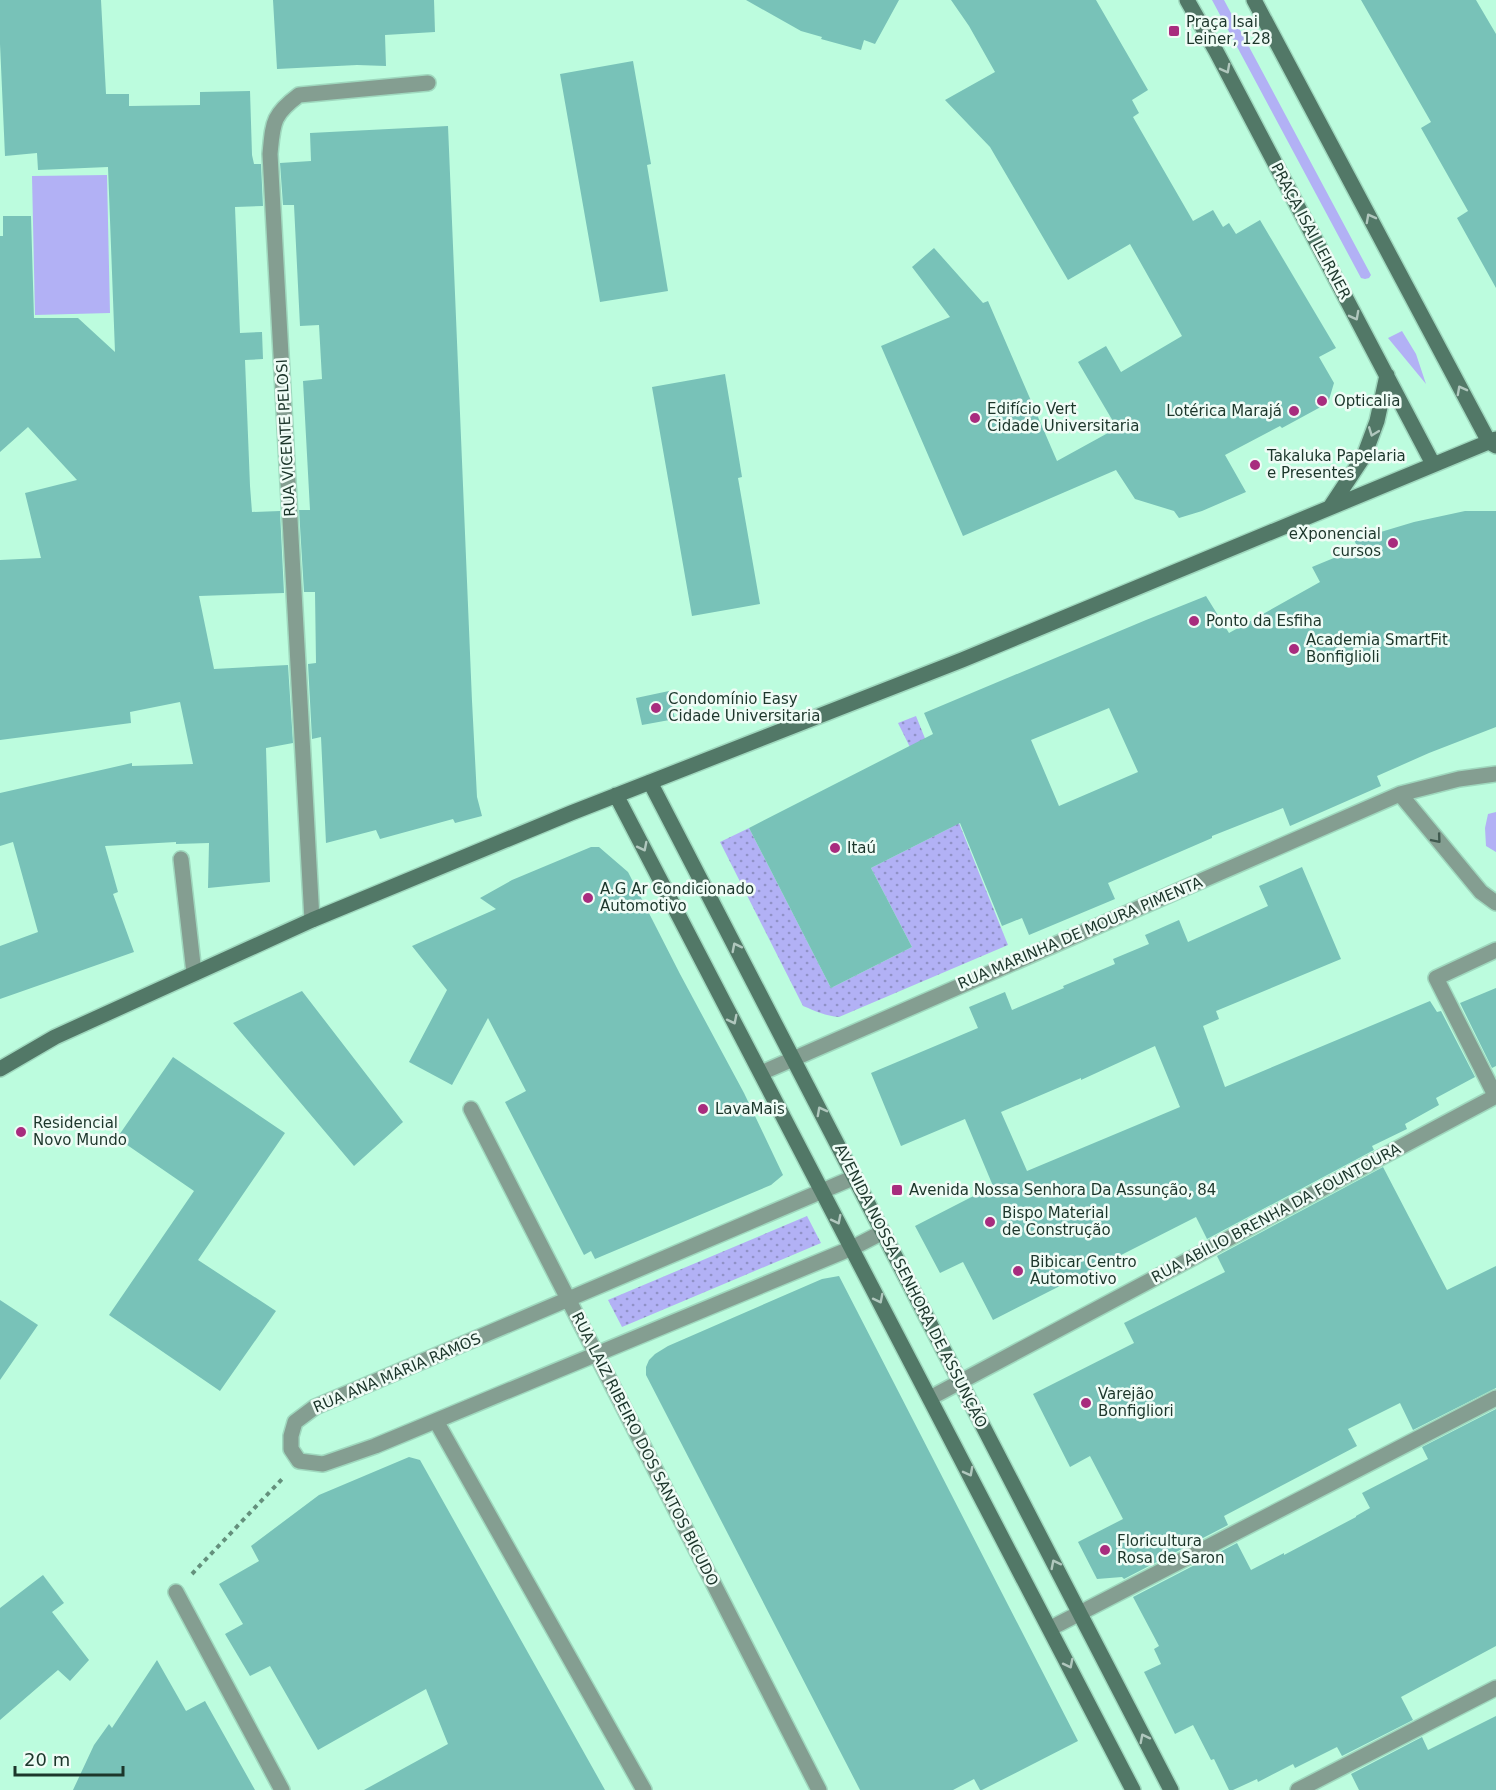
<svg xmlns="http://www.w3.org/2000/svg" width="1496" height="1790" font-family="'DejaVu Sans',sans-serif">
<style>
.green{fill:#b2b1f5}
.garden{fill:url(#garden-dots)}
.building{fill:#78c2b8;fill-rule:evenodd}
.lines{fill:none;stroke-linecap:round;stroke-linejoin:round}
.lane-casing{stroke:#9fd8be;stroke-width:18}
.street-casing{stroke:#9fd8be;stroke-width:18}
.secondary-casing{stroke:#9fd8be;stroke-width:18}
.path{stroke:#64907c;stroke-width:4;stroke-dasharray:4.5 4.5;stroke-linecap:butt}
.lane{stroke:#849e91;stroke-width:15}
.street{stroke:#849e91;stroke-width:15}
.secondary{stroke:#527867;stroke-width:15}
.oneway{stroke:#b0c7bd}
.oneway2{stroke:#405a4f}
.poi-dot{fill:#a82c7e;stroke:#effcf6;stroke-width:2}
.labels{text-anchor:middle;stroke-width:5;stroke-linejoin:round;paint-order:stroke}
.poi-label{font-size:15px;fill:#1c362b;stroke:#effcf6;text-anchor:start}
.street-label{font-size:15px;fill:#1c362b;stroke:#effcf6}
</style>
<defs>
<pattern id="garden-dots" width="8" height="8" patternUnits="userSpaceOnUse" patternTransform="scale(1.5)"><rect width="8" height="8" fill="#b2b1f5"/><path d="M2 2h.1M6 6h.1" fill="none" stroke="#9091c7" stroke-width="1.8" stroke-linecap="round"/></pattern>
</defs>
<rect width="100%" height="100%" fill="#bcfcde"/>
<!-- green -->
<path class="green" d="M1212,0H1224L1371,275L1369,278L1365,279L1361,278Z
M107,175L110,313L35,315L32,176Z
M1402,331L1416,354L1426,384L1388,338Z
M1496,812V852L1486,846L1485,828L1488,814Z"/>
<!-- garden -->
<path class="garden" d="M916,716L1008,945L839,1017C826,1016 815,1011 803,1006L720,842L749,828L831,988L912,947L871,868L950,828L898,723Z
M807,1216L821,1243L622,1327L608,1300Z"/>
<!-- building -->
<path class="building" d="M0,0H101L106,94H129V106L200,105V92L250,91L252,155L254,164H261L263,206L235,207L240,333L262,332L263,359L245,360L250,486L252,512L280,511L284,593L199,596L214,669L288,665L293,743L266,748L270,882L208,888L209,843L176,844V842L105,846L118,892L113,894L134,952L0,999V946L38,932L13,842L0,846V793L132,763V766L193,764L180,702L130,712L131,723L0,740V560L41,558L25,493L77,480L28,427L0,452V236H3V216H31L34,318H78L115,352L108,167L38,170L37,153L5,156L0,44Z
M273,0H434L435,32L385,35L386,66L357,65L277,69Z
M746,0H899L875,44L864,40L861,50L821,39L822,37L801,31Z
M951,0H1096L1148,90L1132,100L1139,113L1133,117L1193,221L1213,210L1223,227L1229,223L1236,234L1260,220L1336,348L1319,357L1334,383L1328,403L1282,428L1280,426L1225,455L1246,492L1202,511L1179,518L1174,511L1135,499L1116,470L963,536L881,346L950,317L912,267L934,248L983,303L988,301L1057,461L1117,428L1078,362L1106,346L1121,372L1182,336L1130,244L1068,280L990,147L945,100L995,72L969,26Z
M1361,0H1476L1496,34V288L1457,218L1468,211L1421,128L1431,122Z
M633,61L651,164L647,165L668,291L600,302L560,74Z
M448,126L472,701L477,797L482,816L455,823L453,819L380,839L376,830L326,843L321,737L312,739L308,664L316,663L315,592H304L299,510H310L303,381L322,379L319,325L300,326L294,205H283L280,163L311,161L310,133Z
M725,374L742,477L738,478L760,604L692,616L652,387Z
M1465,511H1496V727L1429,753L1377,776L1381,786L1290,826L1283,808L1212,836V838L1108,883L1115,899L1029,935L1022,918L1002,926L960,823L871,868L912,947L831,988L749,828L933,734L924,713L1146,620L1206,596L1229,633L1320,582L1312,567L1358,548L1354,540L1414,522ZM1109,708L1138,772L1059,806L1031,740Z
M669,691L675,719L642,725L636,698Z
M591,847H599L628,872L680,974L744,1093L783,1175L771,1185L595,1259L591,1251L584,1255L505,1102L526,1091L488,1018L452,1085L409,1062L447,990L412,946L496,909L480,898L512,880Z
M1302,867L1341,959L1216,1011L1219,1019L1203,1026L1225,1087L1430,1001L1437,1012L1441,1011L1475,1077L1436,1098L1439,1105L1405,1124L1407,1129L1372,1146L1374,1150L1207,1239L1196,1217L993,1320L963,1262L940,1273L915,1226L993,1186L965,1119L901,1146L871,1073L978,1028L969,1007L1005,992L1012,1010L1064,988L1063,986L1115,964L1113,959L1149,944L1145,935L1179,920L1188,942L1268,906L1259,886ZM1155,1046L1180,1107L1027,1171L1001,1112L1081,1078V1080Z
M1496,988V1066L1492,1068L1460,1003Z
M302,991L403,1122L354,1166L233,1023Z
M173,1057L285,1133L198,1260L276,1311L220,1391L109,1315L194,1191L117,1138Z
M1383,1167L1447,1290L1496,1266V1388L1413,1430L1400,1403L1348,1429L1357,1446L1224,1516L1228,1525L1124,1579L1122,1577L1097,1579L1078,1542L1123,1519L1090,1456L1070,1467L1033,1394L1134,1343L1124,1323L1225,1272L1217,1256Z
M839,1276L1078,1741L982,1790H980L974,1779L953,1790H860L646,1375V1367L649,1360L655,1354L668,1346L822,1279Z
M0,1300L38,1325L0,1380Z
M1496,1409V1646L1401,1697L1413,1720L1342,1756L1337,1747L1295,1768L1293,1764L1258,1782L1257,1779L1233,1790H1229L1214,1759L1211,1760L1193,1725L1175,1734L1144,1672L1161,1664L1154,1649L1159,1646L1133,1597L1237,1543L1251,1570L1284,1553V1555L1356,1517V1516L1370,1508L1362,1493L1428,1459L1422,1447Z
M409,1457L420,1460L605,1790H364L448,1744L426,1689L318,1750L270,1666L250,1676L225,1634L243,1624L219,1584L259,1561L251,1546L319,1495Z
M43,1575L64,1603L52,1612L89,1660L70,1681L58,1670L0,1720V1608Z
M157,1660L186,1711L205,1701L255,1790H73L94,1745L109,1724L112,1728Z
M1496,1716V1790H1359L1351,1774L1422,1737L1428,1750Z"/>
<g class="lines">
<!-- lane casing -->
<g class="lane-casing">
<path id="lane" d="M181,859L194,973"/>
</g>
<!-- street casing -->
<g class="street-casing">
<path id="street" d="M1400,794L1481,892L1496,903
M312,920L270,154C273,123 272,115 299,95L428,83
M1496,950L1436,978L1496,1097
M761,1073L1400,794L1459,779L1496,774
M471,1109L819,1790
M855,1177L315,1407L295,1422L291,1436V1449L299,1461L323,1464L375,1446L852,1248L883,1232
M930,1398L1496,1096
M436,1421L644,1790
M176,1592L282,1790
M1051,1628L1496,1398
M1298,1790L1496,1688"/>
</g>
<!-- secondary casing -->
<g class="secondary-casing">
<path id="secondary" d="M1187,0L1216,51L1433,464
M1254,0L1489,442L1496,446
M1331,506L1364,456L1377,421L1387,375
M650,782L1171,1790
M616,795L1133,1790
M0,1069L55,1037L312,920L571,813L962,660L1496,439"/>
</g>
<!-- path -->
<path class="path" d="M192,1574L282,1479"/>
<!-- lane -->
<use href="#lane" class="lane"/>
<!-- street -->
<use href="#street" class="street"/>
<!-- secondary -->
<use href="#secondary" class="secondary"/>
</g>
<!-- one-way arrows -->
<defs><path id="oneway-chevron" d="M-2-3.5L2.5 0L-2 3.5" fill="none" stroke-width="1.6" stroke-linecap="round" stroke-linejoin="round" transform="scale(1.5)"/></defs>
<g class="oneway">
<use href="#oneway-chevron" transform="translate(1226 69) rotate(62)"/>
<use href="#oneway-chevron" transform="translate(1370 218) rotate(-118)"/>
<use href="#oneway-chevron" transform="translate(1355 316) rotate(62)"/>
<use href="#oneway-chevron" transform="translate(1461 390) rotate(-118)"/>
<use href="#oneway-chevron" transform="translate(1373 432) rotate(111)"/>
<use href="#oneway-chevron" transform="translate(643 847) rotate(63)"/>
<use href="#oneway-chevron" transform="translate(736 947) rotate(-117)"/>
<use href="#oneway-chevron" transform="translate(733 1020) rotate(63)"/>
<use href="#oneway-chevron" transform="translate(821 1111) rotate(-118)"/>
<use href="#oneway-chevron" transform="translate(837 1220) rotate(63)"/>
<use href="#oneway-chevron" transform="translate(879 1299) rotate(63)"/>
<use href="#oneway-chevron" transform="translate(969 1472) rotate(62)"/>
<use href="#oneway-chevron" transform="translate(1055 1564) rotate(-117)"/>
<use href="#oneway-chevron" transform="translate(1069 1664) rotate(63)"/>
<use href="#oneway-chevron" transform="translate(1144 1738) rotate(-117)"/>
</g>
<use class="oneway2" href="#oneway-chevron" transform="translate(1437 839) rotate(50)"/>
<!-- markers -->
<g class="poi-dot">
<rect x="1168" y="25" width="12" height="12" rx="3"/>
<circle cx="1322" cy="401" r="6"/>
<circle cx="1294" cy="411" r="6"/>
<circle cx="975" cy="418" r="6"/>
<circle cx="1255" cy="465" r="6"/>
<circle cx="1393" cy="543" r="6"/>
<circle cx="1194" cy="621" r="6"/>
<circle cx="1294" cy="649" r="6"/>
<circle cx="656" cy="708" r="6"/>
<circle cx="835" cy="848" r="6"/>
<circle cx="588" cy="898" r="6"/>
<circle cx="703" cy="1109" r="6"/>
<circle cx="21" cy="1132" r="6"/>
<rect x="891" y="1184" width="12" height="12" rx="3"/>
<circle cx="990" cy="1222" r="6"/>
<circle cx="1018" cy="1271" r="6"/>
<circle cx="1086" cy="1403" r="6"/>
<circle cx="1105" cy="1550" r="6"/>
</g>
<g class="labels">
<!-- poi labels -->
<g class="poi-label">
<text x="1186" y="27">Praça Isai<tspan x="1186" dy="17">Leiner, 128</tspan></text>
<text x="1334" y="406">Opticalia</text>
<text x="987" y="414">Edifício Vert<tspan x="987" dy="17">Cidade Universitaria</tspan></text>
<text x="1282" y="416" text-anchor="end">Lotérica Marajá</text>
<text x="1267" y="461">Takaluka Papelaria<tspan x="1267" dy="17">e Presentes</tspan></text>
<text x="1381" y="539" text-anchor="end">eXponencial<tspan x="1381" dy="17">cursos</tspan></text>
<text x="1206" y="626">Ponto da Esfiha</text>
<text x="1306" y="645">Academia SmartFit<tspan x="1306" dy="17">Bonfiglioli</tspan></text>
<text x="668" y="704">Condomínio Easy<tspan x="668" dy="17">Cidade Universitaria</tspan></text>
<text x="847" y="853">Itaú</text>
<text x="600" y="894">A.G Ar Condicionado<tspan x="600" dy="17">Automotivo</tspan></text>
<text x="715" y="1114">LavaMais</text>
<text x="33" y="1128">Residencial<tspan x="33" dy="17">Novo Mundo</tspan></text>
<text x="909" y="1195">Avenida Nossa Senhora Da Assunção, 84</text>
<text x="1002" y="1218">Bispo Material<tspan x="1002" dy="17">de Construção</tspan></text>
<text x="1030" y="1267">Bibicar Centro<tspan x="1030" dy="17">Automotivo</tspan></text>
<text x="1098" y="1399">Varejão<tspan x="1098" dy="17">Bonfigliori</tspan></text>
<text x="1117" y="1546">Floricultura<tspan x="1117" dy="17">Rosa de Saron</tspan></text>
</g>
<!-- street labels -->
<g class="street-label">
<text transform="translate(1311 231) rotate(62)" y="5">PRAÇA ISAI LEIRNER</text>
<text transform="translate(286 438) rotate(-93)" y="5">RUA VICENTE PELOSI</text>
<text transform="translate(1080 933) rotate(-23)" y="5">RUA MARINHA DE MOURA PIMENTA</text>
<text transform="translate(1276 1213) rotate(-28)" y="5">RUA ABÍLIO BRENHA DA FOUNTOURA</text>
<text transform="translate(911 1286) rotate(63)" y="5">AVENIDA NOSSA SENHORA DE ASSUNÇÃO</text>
<text transform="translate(397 1373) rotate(-23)" y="5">RUA ANA MARIA RAMOS</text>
<text transform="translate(645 1449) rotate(63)" y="5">RUA LAIZ RIBEIRO DOS SANTOS BICUDO</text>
</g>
</g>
<!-- scale -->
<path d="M15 1766v9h108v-9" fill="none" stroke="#1c362b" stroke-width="3"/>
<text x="24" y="1766" font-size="18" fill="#1c362b" stroke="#effcf6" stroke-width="4.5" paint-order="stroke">20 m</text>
</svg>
